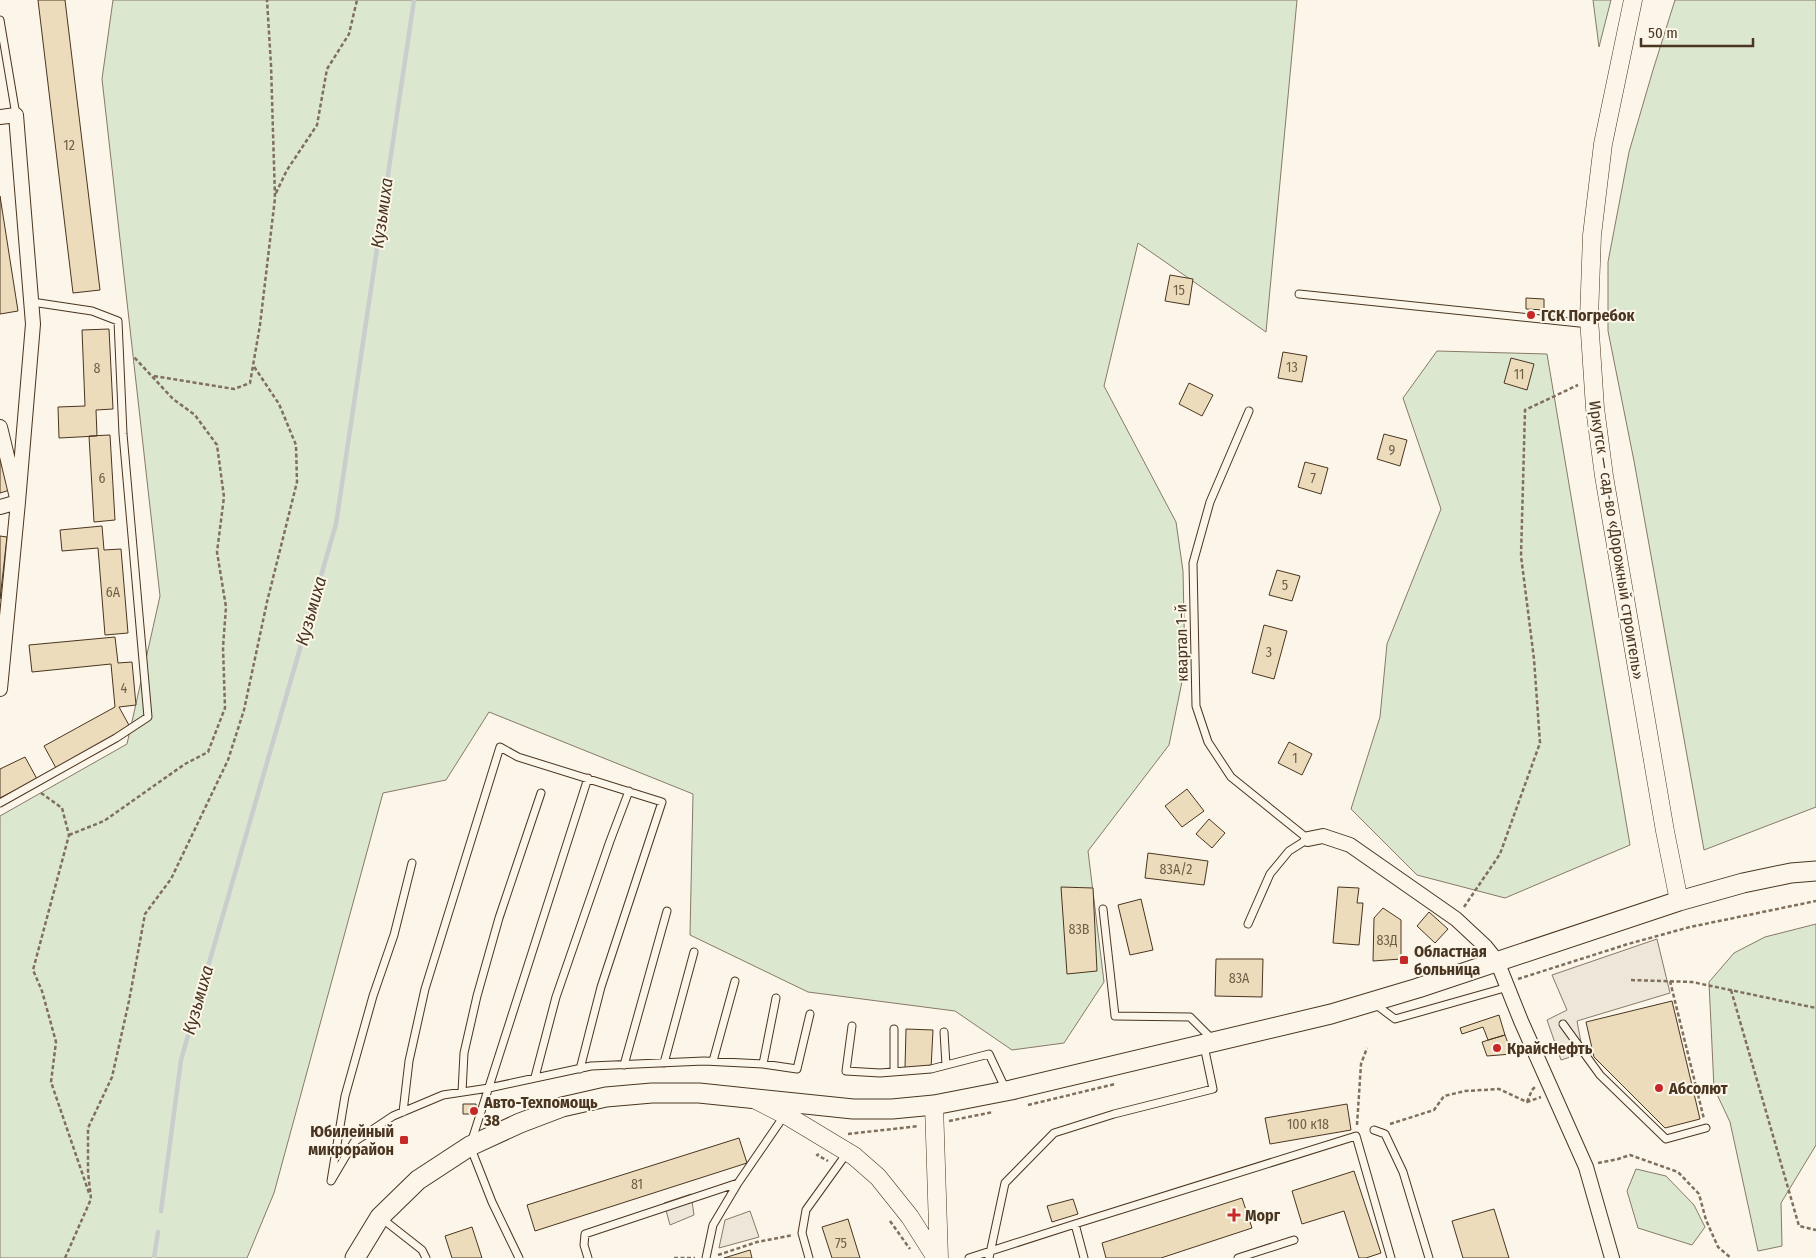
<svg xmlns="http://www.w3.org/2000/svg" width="1816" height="1258" font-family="'Fira Sans Condensed',sans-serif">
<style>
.green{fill:#dce7d0;stroke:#887966}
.parking{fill:#ede7d9;stroke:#887966}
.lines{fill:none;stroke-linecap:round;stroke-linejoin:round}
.stream{stroke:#c9cecd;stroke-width:4.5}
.building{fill:#ecdcbc;stroke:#4a3520}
.service-casing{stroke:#4a3520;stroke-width:9}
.minor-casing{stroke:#4a3520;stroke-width:16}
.tertiary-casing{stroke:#4a3520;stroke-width:19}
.secondary-casing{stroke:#4a3520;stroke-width:21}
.path{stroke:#7f6f5c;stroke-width:2.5;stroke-dasharray:4 2.5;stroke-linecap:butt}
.service{stroke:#fbf6e9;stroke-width:7}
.minor{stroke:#fbf6e9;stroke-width:14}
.tertiary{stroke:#fbf6e9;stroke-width:18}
.secondary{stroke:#fbf6e9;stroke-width:19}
.poi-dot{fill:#c62828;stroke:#fbf6e9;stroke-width:2}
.labels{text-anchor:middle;stroke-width:4;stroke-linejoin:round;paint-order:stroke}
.number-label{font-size:14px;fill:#725f47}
.poi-label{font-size:16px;font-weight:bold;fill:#4a3520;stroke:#fbf6e9;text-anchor:start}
.street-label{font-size:16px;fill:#4a3520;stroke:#fbf6e9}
.water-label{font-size:18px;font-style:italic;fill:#4a3520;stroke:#fbf6e9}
</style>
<rect width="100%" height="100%" fill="#fbf6e9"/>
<!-- green -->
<path class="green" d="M113,0H1297L1266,332L1138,243L1104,386L1176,522L1183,571L1185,667L1169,745L1088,851L1104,982L1064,1043L1012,1050L955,1011L808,992L690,935L693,794L489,712L446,780L383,793L274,1193L247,1258H0V816L127,744L160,596L102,79Z
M1593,0H1611L1599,47Z
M1675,0H1816V807L1704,850L1634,461L1608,331V262L1629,152L1653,70Z
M1437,351L1547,354L1630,845L1505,898L1417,875L1351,809L1380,717L1387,644L1441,509L1403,398Z
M1816,924V1145L1781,1203L1782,1246L1758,1251L1730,1122L1714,1088L1709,982L1734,953L1765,937Z
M1636,1169L1666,1176L1694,1205L1705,1227L1692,1245L1638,1228L1627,1191Z"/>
<!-- parking -->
<path class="parking" d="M1657,939L1670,993L1577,1021L1583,1053L1561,1060L1547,1020L1567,1010L1552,975Z
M691,1194L694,1215L670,1225L664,1203Z
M750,1211L759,1237L719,1248L725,1220Z"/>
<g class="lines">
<!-- stream -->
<path class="stream" d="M161,1211L181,1060L336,524L414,0
M154,1258L158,1232"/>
</g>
<!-- building -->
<path class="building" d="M38,0H65L100,290L73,293Z
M0,196L18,311L0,314Z
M1170,275L1193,279L1189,305L1165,301Z
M1526,298L1544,299V310L1526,309Z
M109,329L113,409L96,410L97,436L59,438L58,407L85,406L82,330Z
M1283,352L1307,356L1302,382L1278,378Z
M1511,358L1534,364L1527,390L1504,383Z
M1189,383L1213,395L1202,416L1179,404Z
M1384,434L1407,440L1400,466L1377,459Z
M110,435L115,520L94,522L89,436Z
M0,441L13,489L0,493Z
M1305,462L1328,468L1321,494L1298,487Z
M102,526L104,550L121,549L128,633L105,635L98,548L62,551L60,530Z
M0,536L7,537L0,599Z
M1277,570L1300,576L1292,601L1269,595Z
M1264,625L1287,631L1274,679L1252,673Z
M115,637L118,663L132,662L136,705L119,707L130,727L56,768L44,746L115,707L111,664L32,672L29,645Z
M1289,742L1312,754L1302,775L1278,763Z
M25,757L37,779L0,798V769Z
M1187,789L1204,811L1182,827L1165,806Z
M1209,819L1225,833L1212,848L1196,834Z
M1148,853L1208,861L1204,885L1145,878Z
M1061,887L1093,888L1097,971L1067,974Z
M1338,887L1359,888L1357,903H1363L1359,945L1333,943Z
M1141,899L1153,950L1130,955L1118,905Z
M1383,908L1401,920V959L1373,961L1374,918Z
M1429,912L1448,929L1435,943L1417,926Z
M1216,959H1263L1262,997L1215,996Z
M1672,1001L1700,1119L1665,1128L1594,1057L1586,1022Z
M1499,1015L1505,1035L1488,1040L1483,1027L1462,1034L1460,1028Z
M906,1029L933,1030L931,1069L905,1068Z
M1505,1035L1512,1054L1487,1056L1482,1042Z
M463,1104H476V1114H463Z
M1347,1104L1351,1130L1270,1144L1265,1118Z
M739,1138L747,1163L535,1231L527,1205Z
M1354,1171L1381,1253L1366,1258H1359L1344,1211L1302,1224L1292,1191Z
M1242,1198L1252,1228L1161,1258H1106L1102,1243Z
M1073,1199L1078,1214L1052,1222L1047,1206Z
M1494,1209L1509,1258H1463L1452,1221Z
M848,1219L860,1258H832L822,1227Z
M472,1227L482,1258H452L445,1236Z
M750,1250L752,1258H724Z"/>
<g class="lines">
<!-- service casing -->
<g class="service-casing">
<path id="service" d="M0,20L16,115
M1299,294L1589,324
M0,803L116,738L148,717L123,434L118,321L92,311L32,302
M412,863L394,935L373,996L345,1096L331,1181L354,1142L393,1116L443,1095L489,1088L591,1066L704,1061L763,1064L797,1069L810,1014
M1103,909L1115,1016L1190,1017L1213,1040
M1248,924L1270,874L1289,851L1308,839L1231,777L1208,742L1196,706L1193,563L1210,502L1249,411
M1375,1004L1395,1019L1508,987
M1563,1024L1600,1075L1666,1139L1706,1128
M852,1026L846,1071L880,1073L931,1069L989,1054L1006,1090
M944,1032L946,1065
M713,1061L735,981
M664,1063L694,952
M763,1064L776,998
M624,1065L667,911
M894,1072V1029
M535,1077L556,997L610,841L629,791
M462,1092L464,1053L477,996L499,918L541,793
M403,1112L409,1061L425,989L500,747L518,757L662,802L601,987L580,1069
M1374,1130L1385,1134L1403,1172L1429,1258
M380,1217L422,1250L426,1258
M1075,1224L1356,1136L1391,1258
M519,1258L492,1202L470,1146L588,778
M588,1258L584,1245L585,1234L738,1183L784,1116
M706,1258L713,1225L738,1183
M809,1258L802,1233L806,1210L847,1153
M969,1258L1075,1224L1084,1258
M989,1258L1005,1183L1054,1133L1114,1114L1213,1089L1204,1046
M1238,1258L1294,1240"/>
</g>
<!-- minor casing -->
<g class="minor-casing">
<path id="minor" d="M0,117L16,115L33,324L18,502
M0,427L18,502L0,689
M0,507L18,502
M1308,839L1323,836L1350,845L1456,919L1485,946L1497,961L1521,1021L1586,1167L1612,1258"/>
</g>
<!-- tertiary casing -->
<g class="tertiary-casing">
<path id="tertiary" d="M1633,0L1603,144L1592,235L1589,318L1595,408L1604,476L1665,831L1679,901
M756,1100L791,1118L854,1156L878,1177L910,1217L936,1258
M934,1105L939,1258"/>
</g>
<!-- secondary casing -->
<g class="secondary-casing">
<path id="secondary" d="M355,1258L380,1217L418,1180L470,1146L520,1123L562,1107L606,1097L652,1093H699L853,1109H892L934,1105L1011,1090L1331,1014L1418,988L1679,901L1743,883L1791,873L1816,871"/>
</g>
<!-- path -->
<path class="path" d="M276,193L287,170L317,125L327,69L349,34L357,0
M154,376L234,389L250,383L260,325L275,198L271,65L267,0
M41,793L62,808L69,835L33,970L42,991L56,1042L51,1082L89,1193
M69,835L104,821L185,764L208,752L225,708L223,647L226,607L217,552L224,497L217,445L195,415L173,399L133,356
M1464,907L1500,854L1540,743L1534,659L1521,556L1525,410L1578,385
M1518,979L1628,944L1690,927L1816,901
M1631,980L1692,982L1816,1008
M1670,981L1704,1119
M1731,990L1799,1226L1816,1230
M1527,1102L1532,1090L1536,1086
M1028,1105L1115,1084
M949,1121L993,1112
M1390,1124L1434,1110L1444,1096L1465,1091L1499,1089L1527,1102L1541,1097
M1357,1125L1361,1064L1367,1048
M848,1134L919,1126
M819,1154L817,1155L828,1161
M1598,1163L1618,1159L1630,1155L1678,1172L1699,1194L1706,1220L1718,1247L1731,1258
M890,1221L910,1249
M718,1255L757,1242L793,1235
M65,1258L91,1199L88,1172V1128L112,1077L129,1001L145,914L171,879L228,760L244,710L267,602L297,482L296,445L279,404L253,365
M674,1258H695"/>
<!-- service -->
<use href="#service" class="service"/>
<!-- minor -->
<use href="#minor" class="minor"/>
<!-- tertiary -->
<use href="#tertiary" class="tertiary"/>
<!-- secondary -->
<use href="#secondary" class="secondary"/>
</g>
<!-- markers -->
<g class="poi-dot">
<circle cx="1531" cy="315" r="5"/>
<rect x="1399" y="955" width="10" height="10" rx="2.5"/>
<circle cx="1497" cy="1048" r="5"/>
<circle cx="1659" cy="1088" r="5"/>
<circle cx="474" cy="1111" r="5"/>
<rect x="399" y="1135" width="10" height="10" rx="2.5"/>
<path d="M1231.5 1207.5h5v5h5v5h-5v5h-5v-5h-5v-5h5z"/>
</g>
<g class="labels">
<!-- number labels -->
<g class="number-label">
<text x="69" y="150">12</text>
<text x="1179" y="295">15</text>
<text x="1292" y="372">13</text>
<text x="97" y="373">8</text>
<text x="1519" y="379">11</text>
<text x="1392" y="455">9</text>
<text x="102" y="483">6</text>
<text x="1313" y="483">7</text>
<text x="1285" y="590">5</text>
<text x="113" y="597">6А</text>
<text x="1269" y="657">3</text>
<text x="124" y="693">4</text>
<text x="1295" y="763">1</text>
<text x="1176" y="874">83А/2</text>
<text x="1079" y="934">83В</text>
<text x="1387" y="945">83Д</text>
<text x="1239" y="983">83А</text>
<text x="1308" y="1129">100 к18</text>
<text x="637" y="1189">81</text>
<text x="841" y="1248">75</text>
</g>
<!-- poi labels -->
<g class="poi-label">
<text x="1541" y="321">ГСК Погребок</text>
<text x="1414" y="957">Областная<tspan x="1414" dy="18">больница</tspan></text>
<text x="1507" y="1054">КрайсНефть</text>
<text x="1669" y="1094">Абсолют</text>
<text x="484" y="1108">Авто-Техпомощь<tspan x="484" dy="18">38</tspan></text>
<text x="394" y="1137" text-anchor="end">Юбилейный<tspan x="394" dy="18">микрорайон</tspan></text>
<text x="1245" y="1221">Морг</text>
</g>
<!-- street labels -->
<g class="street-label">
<text transform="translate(1617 540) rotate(81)" y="6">Иркутск — сад-во «Дорожный строитель»</text>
<text transform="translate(1181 643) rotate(-91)" y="6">квартал 1-й</text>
</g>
<!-- water labels -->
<g class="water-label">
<text transform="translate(382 213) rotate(-82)" y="6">Кузьмиха</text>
<text transform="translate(311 611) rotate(-74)" y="6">Кузьмиха</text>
<text transform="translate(198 1000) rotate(-74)" y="6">Кузьмиха</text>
</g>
</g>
<!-- scale -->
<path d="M1641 38v8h112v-8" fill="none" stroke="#4a3520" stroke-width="2.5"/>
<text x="1648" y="38" font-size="15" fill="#4a3520" stroke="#fbf6e9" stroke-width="4" paint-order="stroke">50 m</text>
</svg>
